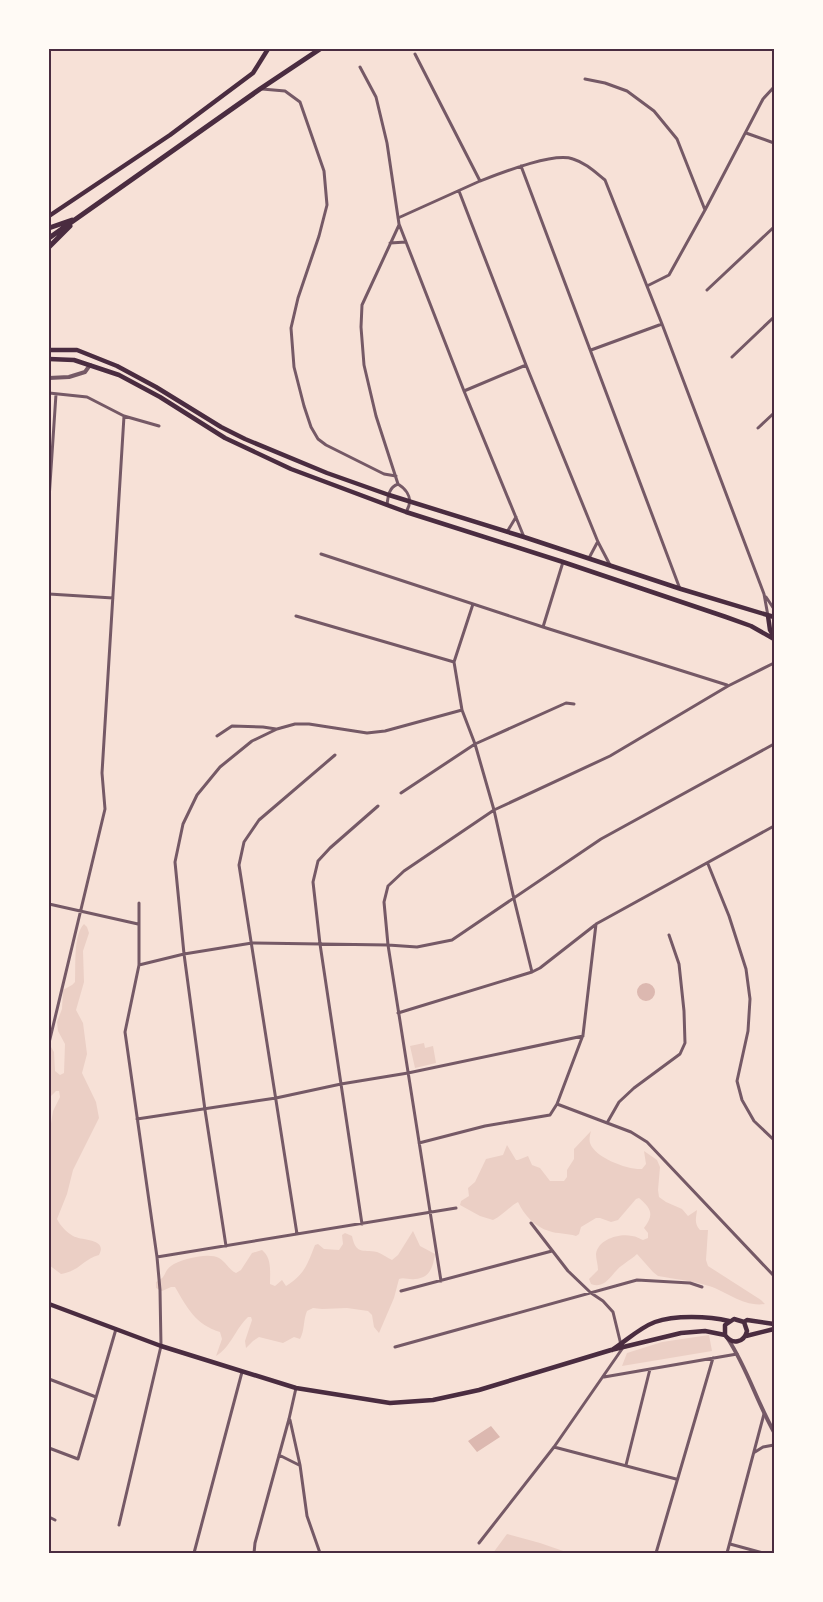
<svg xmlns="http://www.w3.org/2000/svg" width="823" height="1602" font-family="'Varela Round',sans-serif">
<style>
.green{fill:#ebcfc5}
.water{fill:#dcb8b0}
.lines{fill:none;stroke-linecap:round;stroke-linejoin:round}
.minor{stroke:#755966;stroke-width:3}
.tertiary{stroke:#755966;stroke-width:4}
.secondary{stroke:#4a2c40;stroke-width:4.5}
.primary{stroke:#4a2c40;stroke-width:5}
.neatline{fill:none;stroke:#4a2c40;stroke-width:2}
</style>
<rect width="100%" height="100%" fill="#f7e1d7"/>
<!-- green -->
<path class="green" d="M84,924L87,927L89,933L83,951L84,982L76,1010L83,1023L87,1054L82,1073L96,1102L99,1118L73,1170L67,1194L57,1219C60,1225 66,1232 73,1236C82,1241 108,1238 99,1255C83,1259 80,1271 61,1274L49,1265V1136L53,1111L60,1097L59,1091H56L49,1098V1055L51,1047L54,1052L55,1071L60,1075L64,1073L65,1044L58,1031L57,1022L62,1009L63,990L72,985L75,982C76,966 73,935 84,924Z
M424,1043L425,1048L433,1046L436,1063L415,1068L410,1046Z
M591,1131C590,1135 589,1139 590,1143C595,1158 628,1170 642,1169L646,1164L644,1151L657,1160L660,1167L658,1190L659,1197L666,1202L682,1209L688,1216L697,1210C696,1218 694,1224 700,1230H708L706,1260L708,1266L761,1300L765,1304C743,1307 728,1292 709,1286C693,1281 675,1279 658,1276L653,1272L637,1254C633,1258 629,1260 624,1264C612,1271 607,1290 591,1284L589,1279L598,1270C598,1265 596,1259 596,1254C598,1239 620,1233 632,1236C636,1236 640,1239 643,1240L648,1238V1233L644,1228C654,1215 652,1209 639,1198L636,1199L618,1220L611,1222L600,1218H596L581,1227L579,1234L576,1236C567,1233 557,1234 549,1231C535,1227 524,1215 518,1202C509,1207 502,1216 493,1220L480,1216L460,1205L461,1201L469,1196L468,1188L475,1182L486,1159L503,1155L507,1145L516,1160H518L528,1156L532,1165L540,1168L550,1181H564L567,1177V1170L574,1159V1149Z
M413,1231L420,1246L435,1254C433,1267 430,1278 415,1279C409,1280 404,1277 399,1279L394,1298L379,1333L374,1327L372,1315L368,1311L347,1308L322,1309L313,1308L307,1311C303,1320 305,1330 300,1339L294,1337L283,1343L259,1337L253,1341L246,1348L245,1341L252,1320L251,1317H248C236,1328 231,1347 216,1356L222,1339L220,1332C195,1324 188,1309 175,1287H171L162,1291L156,1288V1282C167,1277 163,1272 171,1266C180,1259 209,1252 219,1258C226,1262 229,1270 236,1273L241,1270L252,1253L262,1250C272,1258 270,1272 270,1284L275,1286L282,1280L286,1286C305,1274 307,1265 315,1245L318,1244L324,1249L339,1250L343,1244L342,1235L345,1233L352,1236C356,1255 362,1249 377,1252C382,1254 388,1258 392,1260L398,1255Z
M709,1335L712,1351L622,1366L627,1353L662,1342Z
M507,1534L540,1543L569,1553H493Z"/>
<!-- water -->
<path class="water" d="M637 992a9 9 0 1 1 18 0a9 9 0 1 1-18 0Z
M491,1426L500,1437L477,1452L468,1441Z"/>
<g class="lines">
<!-- minor -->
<path class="minor" d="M415,54L480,181C501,173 553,152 573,159C586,163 595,172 605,180L662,324L764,594L768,616
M360,67L376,97L387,143L399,224L464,391L524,537
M585,79L605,83L627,91L654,111L677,139L705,210
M262,89L285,91L300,102L324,171L327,205L319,236L298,298L291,328L294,367L304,406L311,427L318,439L326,445L384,474L396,476
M746,133L774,143
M521,166L680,589
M459,191L526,365L598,542L610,565
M398,218L480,181
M399,225L362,305L361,327L364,365L376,416L398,484C409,491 413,501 406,512
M390,243L406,242
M647,286L669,275L705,210L763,99L774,87
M707,290L774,227
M591,350L662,324
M732,357L774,317
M464,391L526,365
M49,393L87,397L124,416L159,426
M758,428L774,413
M49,499L56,394
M387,505C388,496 389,487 398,484
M507,532L516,517
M321,554L543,627L727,685
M589,558L597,543
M49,594L113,598
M766,597L774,609
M473,604L454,662L462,710L475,744L494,810L514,899L532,972
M296,616L454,662
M543,627L563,562
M217,736L232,726L263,727L276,729
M401,793L475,744L566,703L574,704
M708,864L729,916L746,969L750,999L748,1031L737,1081L742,1100L754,1121L774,1140
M49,904L138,924
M139,965L184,954L252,943L388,945L417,947L452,940L601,839L774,744
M398,1013L532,972L540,968L595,925
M49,1043L105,809L102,773L124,416
M557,1104L631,1132L647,1142L774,1276
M137,1119L276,1098L341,1084L408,1073L583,1036
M607,1123L619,1102L634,1088L680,1054L685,1043L684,1011L679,964L669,935
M419,1143L485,1126L550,1115L557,1104L583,1035L596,924L774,826
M362,1224L320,944L313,882L318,861L330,848L378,806
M297,1234L239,865L244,842L259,820L335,755
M226,1246L205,1110L184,954L175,862L183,824L197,795L220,767L252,741L277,729L295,724H309L367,733L385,731L462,710
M157,1257L456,1208
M441,1281L388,945L384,902L388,886L404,871L494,810L610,756L728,686L774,663
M401,1291L552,1251
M395,1347L637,1280L690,1283L702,1287
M604,1377L737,1354
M49,1379L96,1397
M290,1420L300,1465L307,1516L320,1553
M554,1447L676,1479
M49,1448L78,1459L116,1329
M755,1452L763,1447L774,1445
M279,1455L299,1465
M626,1465L650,1369
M49,1517L55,1520
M119,1525L161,1346L160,1290L157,1257L125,1032L139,965V903
M479,1543L554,1447L622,1349L613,1312L603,1301L591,1293L568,1271L531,1223
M730,1544L763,1553
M194,1553L242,1372
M254,1553L255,1543L289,1419L296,1388
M656,1553L713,1358
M727,1553L764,1414"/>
<!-- tertiary -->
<path class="tertiary" d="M49,378L69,377L85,372L90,365
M728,1339C747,1368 757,1402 774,1432"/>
<!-- secondary -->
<path class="secondary" d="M49,216L170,135L253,73L268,49
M49,350H77L117,366L156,387L221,427L245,439L327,473L389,495L524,537L681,589L774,617
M49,359L74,360L119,375L160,397L225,438L291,469L406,512L563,562L726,617L751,626L774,639
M768,616L770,630L774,637
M49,1304L161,1346L296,1388L390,1403L433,1400L479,1390L611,1350L681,1333L705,1331L725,1335C732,1345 744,1343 747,1331L744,1322
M725,1335V1325L734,1319L744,1322L747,1320L774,1324
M746,1336L774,1329
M612,1350C626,1341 639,1328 655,1322C674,1315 709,1316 729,1321"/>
<!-- primary -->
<path class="primary" d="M49,228L72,220
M49,238L260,89L320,49
M49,247L70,226"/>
</g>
<!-- border -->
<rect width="823" height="1602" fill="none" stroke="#fffaf5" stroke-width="100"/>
<rect x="50" y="50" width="723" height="1502" class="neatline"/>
</svg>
